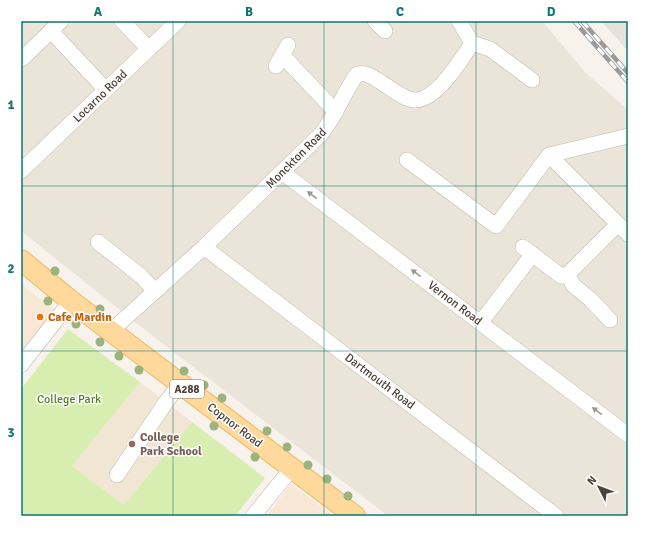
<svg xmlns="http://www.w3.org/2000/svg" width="649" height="537" font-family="Signika,sans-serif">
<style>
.residential{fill:#ebe4d9}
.commercial{fill:#f9e7d5}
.industrial{fill:#e7e1dc}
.education{fill:#f1e6d4}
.green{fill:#d8eeb1}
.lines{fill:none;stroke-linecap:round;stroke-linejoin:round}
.minor-casing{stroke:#c4b9ac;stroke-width:16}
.major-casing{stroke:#f0b760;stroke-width:22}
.minor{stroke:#fff;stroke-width:15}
.major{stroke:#ffd99c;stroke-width:20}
.rail-casing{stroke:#9a9a9a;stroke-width:4.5}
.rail{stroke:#fff;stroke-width:3;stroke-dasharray:9;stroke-linecap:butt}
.tree{fill:#9bb37c}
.oneway{fill:#9d9792}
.grid{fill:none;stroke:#0f766e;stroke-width:1;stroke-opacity:0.55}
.food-dot{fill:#e8710a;stroke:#fff;stroke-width:1.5}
.education-dot{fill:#8d6e63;stroke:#fff;stroke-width:1.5}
.labels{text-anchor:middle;stroke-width:3;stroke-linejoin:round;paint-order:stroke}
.shield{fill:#fff;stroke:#827b74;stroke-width:1}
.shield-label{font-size:11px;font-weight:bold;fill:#4c4238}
.street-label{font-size:12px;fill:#4c4238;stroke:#fff}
.food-label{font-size:12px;font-weight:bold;fill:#c56008;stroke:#fff;text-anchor:start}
.park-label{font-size:12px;fill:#4f8022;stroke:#fff}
.education-label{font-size:12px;font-weight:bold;fill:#785e54;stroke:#fff;text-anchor:start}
.neatline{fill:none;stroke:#0f766e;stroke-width:1.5}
.grid-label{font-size:13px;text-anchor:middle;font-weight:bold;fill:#0f766e}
</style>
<rect width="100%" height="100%" fill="#f7f2eb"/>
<!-- residential -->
<path class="residential" d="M21,21H542L586,73L628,110V516H388L136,323L21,231Z"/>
<!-- commercial -->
<path class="commercial" d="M21,284L56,311L21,353Z
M291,484L334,516H266Z"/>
<!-- industrial -->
<path class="industrial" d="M601,21H628V51Z"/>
<!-- education -->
<path class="education" d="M140,382L192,422L124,505L72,466Z"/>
<!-- green -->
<path class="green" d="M68,329L140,382L72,466L124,505L192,422L265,478L235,516H21V389Z"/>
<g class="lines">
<!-- minor casing -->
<g class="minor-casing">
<path id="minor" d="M122,21L149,49
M375,21L385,31
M459,21L472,43L490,49L532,80
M51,31L106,90
M282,55L336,112
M22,59L61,21
M276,66L288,45
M549,155L628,234
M407,160L496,226L549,155L628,136
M21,171L178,21
M282,172L628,435
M98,242L141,276L155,291
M204,247L556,516
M523,247L561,276H566L618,224
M568,275L573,285L590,299L610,320
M481,322L532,255
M111,331L204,247L320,135C336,117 343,93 357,74C367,72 374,78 382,83C392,89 403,99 415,100C436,101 462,59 472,43
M21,365L71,301
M117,475L166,402L180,384
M253,516L292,468"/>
</g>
<!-- major casing -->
<g class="major-casing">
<path id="major" d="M21,260L71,301L355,516"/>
</g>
<!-- minor -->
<use href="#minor" class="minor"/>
<!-- major -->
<use href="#major" class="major"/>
<!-- rail casing -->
<g class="rail-casing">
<path id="rail" d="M574,21L628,82
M582,21L628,73"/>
</g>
<!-- rail -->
<use href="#rail" class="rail"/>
</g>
<!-- trees -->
<g class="tree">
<circle cx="55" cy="271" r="4.5"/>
<circle cx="48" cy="301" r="4.5"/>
<circle cx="100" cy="309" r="4.5"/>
<circle cx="76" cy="324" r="4.5"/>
<circle cx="100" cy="342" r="4.5"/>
<circle cx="119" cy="356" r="4.5"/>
<circle cx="139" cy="370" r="4.5"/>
<circle cx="184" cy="371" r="4.5"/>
<circle cx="204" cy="385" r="4.5"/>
<circle cx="222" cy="398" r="4.5"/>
<circle cx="214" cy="426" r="4.5"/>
<circle cx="267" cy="431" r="4.5"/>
<circle cx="287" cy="447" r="4.5"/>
<circle cx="255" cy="457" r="4.5"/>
<circle cx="308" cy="465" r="4.5"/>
<circle cx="327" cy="479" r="4.5"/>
<circle cx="348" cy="496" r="4.5"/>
</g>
<!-- one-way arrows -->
<defs><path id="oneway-solid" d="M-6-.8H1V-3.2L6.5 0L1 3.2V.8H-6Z"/></defs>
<g class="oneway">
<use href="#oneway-solid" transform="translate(312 195) rotate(-143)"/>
<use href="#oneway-solid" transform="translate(416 273) rotate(-143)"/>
<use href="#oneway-solid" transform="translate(597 411) rotate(-143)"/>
</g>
<!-- grid -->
<path class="grid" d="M173,21V516M324,21V516M476,21V516M21,186H628M21,351H628"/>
<!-- markers -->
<circle class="food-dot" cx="40" cy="317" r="4"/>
<circle class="education-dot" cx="132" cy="444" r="4"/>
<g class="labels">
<!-- shield labels -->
<rect class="shield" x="170" y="380" width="34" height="18" rx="3"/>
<g class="shield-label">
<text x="187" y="393">A288</text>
</g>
<!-- street labels -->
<g class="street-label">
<text transform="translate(100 96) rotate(-44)" y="4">Locarno Road</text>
<text transform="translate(296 158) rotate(-45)" y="4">Monckton Road</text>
<text transform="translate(455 303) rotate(37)" y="4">Vernon Road</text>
<text transform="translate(380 381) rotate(37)" y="4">Dartmouth Road</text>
<text transform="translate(235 425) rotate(37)" y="4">Copnor Road</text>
</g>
<!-- food labels -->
<g class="food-label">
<text x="48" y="321">Cafe Mardin</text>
</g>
<!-- park labels -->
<g class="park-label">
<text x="69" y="403">College Park</text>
</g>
<!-- education labels -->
<g class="education-label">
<text x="140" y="441">College<tspan x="140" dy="14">Park School</tspan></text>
</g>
</g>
<!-- border -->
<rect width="649" height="537" fill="none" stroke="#ffffff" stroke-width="44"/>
<!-- north arrow -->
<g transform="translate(599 487) rotate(312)" stroke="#ffffff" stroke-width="3" paint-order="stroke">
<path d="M0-3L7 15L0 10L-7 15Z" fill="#4c4238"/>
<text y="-6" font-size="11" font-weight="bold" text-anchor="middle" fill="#4c4238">N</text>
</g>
<rect x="22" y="22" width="605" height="493" class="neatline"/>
<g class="grid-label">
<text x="98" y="16">A</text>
<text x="249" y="16">B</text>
<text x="400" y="16">C</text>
<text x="551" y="16">D</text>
<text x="11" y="109">1</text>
<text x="11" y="273">2</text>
<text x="11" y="437">3</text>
</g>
</svg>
